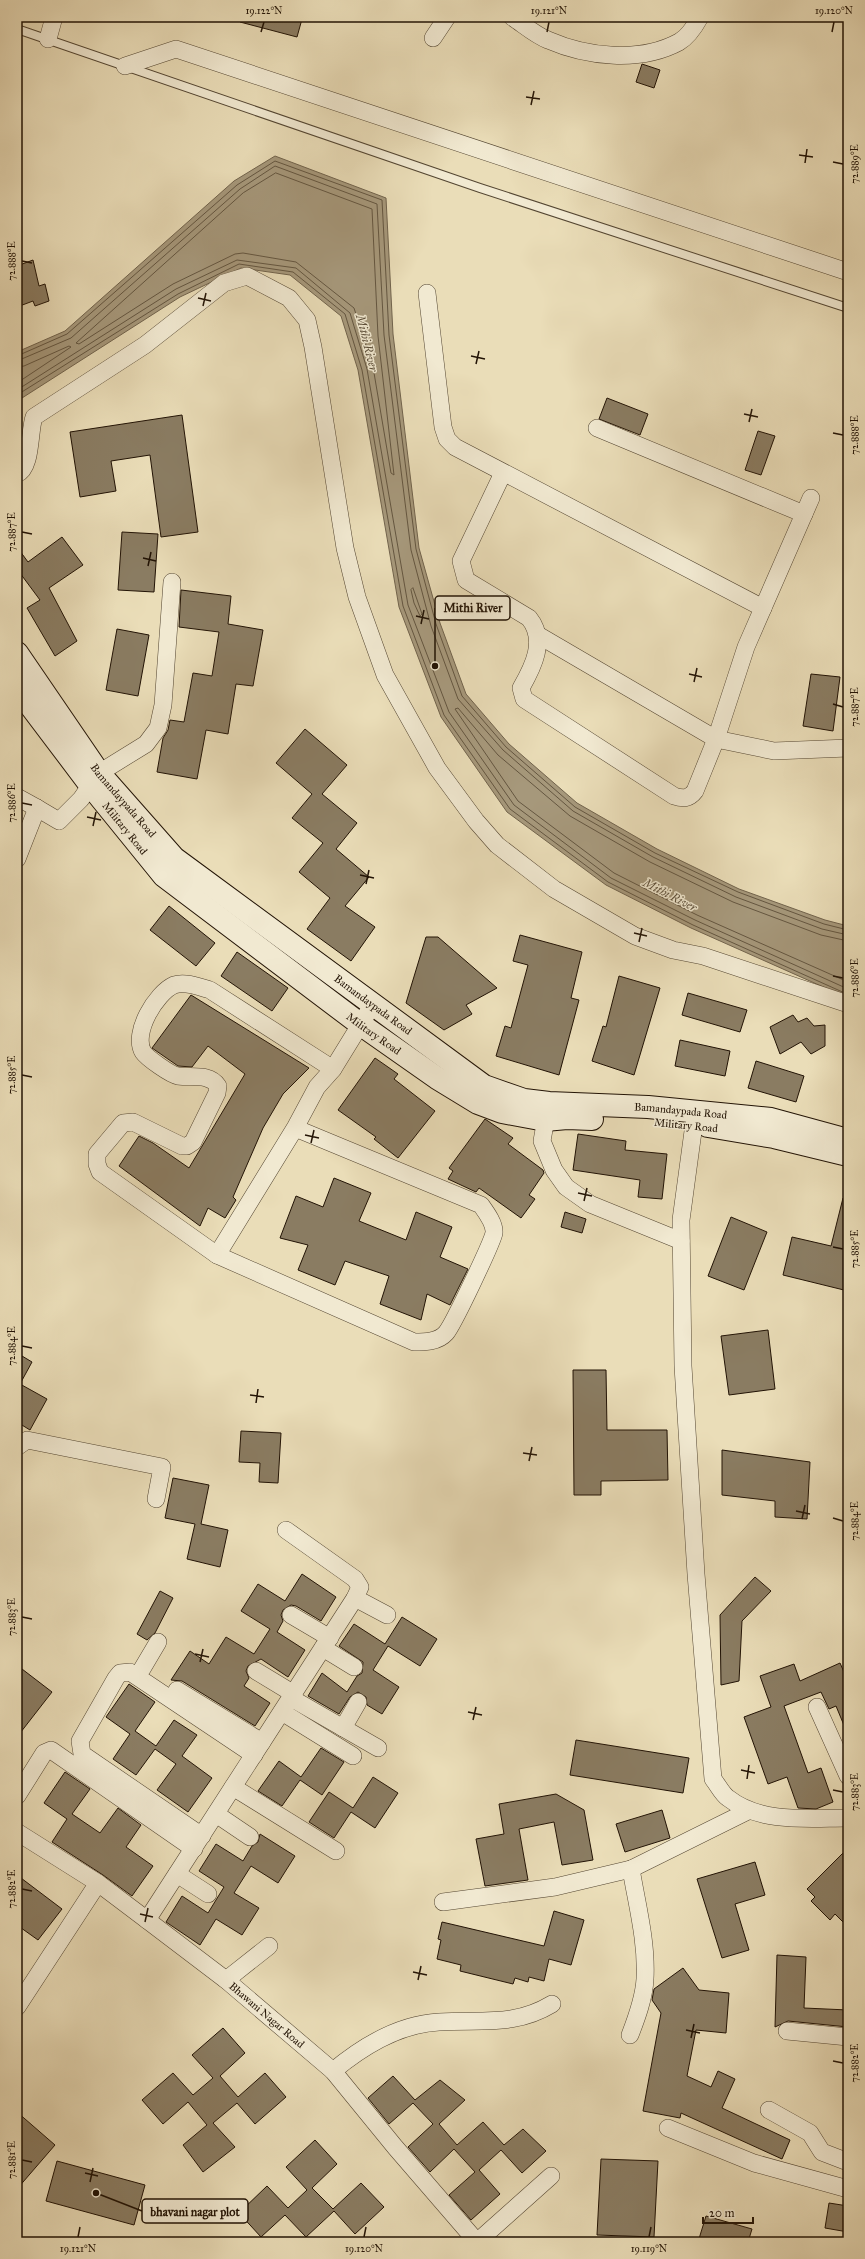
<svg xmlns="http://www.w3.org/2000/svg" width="865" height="2259" font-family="'IM FELL Great Primer',serif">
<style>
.water{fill:#a6987b;stroke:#71634c}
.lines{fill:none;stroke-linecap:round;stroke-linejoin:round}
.shore{stroke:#645640;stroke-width:1}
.building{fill:#8a7c62;stroke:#221305}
.lane-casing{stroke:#544632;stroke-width:10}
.street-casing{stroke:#544632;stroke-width:18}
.secondary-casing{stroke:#221305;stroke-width:24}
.lane{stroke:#f1e9d1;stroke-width:8}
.street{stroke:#f1e9d1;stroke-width:17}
.secondary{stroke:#f1e9d1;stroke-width:22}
.ticks{fill:none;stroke:#221305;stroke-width:1.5}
.labels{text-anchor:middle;stroke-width:3;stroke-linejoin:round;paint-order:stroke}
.street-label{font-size:11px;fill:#221305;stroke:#f1e9d1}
.water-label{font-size:12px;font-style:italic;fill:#5d4f3a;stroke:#f1e9d1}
.leader{fill:none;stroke:#221305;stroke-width:1.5}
.callout-dot{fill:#221305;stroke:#f1e9d1;stroke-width:1.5}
.callout{fill:#f1e9d1;stroke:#221305;stroke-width:1.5}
.callout-label{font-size:12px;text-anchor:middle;font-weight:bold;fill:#221305}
.neatline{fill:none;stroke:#221305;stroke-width:1.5}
.ticks-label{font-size:10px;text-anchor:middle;fill:#221305}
</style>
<rect width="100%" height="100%" fill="#eaddb8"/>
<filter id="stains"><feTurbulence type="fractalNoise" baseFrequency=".005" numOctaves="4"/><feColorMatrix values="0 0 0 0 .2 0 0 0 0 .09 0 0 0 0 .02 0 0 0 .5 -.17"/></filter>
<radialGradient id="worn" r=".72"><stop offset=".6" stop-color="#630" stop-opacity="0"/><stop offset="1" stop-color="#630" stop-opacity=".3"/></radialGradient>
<!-- water -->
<path class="water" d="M275,156L386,198L393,334L419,548L440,623L466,694L509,744L577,803L657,849L739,889L825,920L848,926V998L691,928L606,885L507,812L441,717L399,607L358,370L341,316L290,275L241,268L180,297L22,398L17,399V352L65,331L234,181Z"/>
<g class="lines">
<!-- shore -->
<path class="shore" d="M276,173L372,209L378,336L394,475L391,473L373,367L354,308L296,262L243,253L235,254L173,284L79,344L76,343L243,193Z
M17,356L67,334L237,185L275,161L382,200L389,335L416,549L436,624L462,696L506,747L575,807L655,853L738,892L824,924L848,930
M17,361L71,338L240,189L275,166L377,204L384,335L411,550L431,626L458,699L503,750L573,811L653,857L736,897L822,929L848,935
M17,367L24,366L69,346L71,347L17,383
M17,390L176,289L237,260L296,268L350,313L367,369L408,605L449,712L514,805L611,878L695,920L848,989
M17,395L178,294L239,264L293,272L345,314L362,370L403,606L444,715L510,809L608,882L693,925L847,994
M413,588L422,614L420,616L414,603L411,590Z
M848,941L821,935L733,902L650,862L570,816L498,755L458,708L455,709L518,801L614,873L697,915L848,982"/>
</g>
<!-- building -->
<path class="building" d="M241,17H293L302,19L297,37L240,22Z
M642,64L660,70L654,88L636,82Z
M33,260L39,286L45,284L49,301L35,306L33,301L17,307V266Z
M607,398L648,414L640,435L599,419Z
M182,415L198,532L161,537L150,455L111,461L116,491L80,497L70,432Z
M758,431L775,436L761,475L745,470Z
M122,532L158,534L154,592L118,590Z
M62,537L83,565L49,588L77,641L55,656L27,608L40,600L17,569V547L28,562Z
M181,590L231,596L228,624L263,630L253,686L236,684L228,734L206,730L197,779L157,772L163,738L168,730L170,720L184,722L193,673L212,676L219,632L179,627Z
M117,629L149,635L138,696L106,690Z
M811,674L840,677L833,731L803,726Z
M305,729L347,765L322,794L357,823L336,849L369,877L345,906L375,927L351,961L307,929L330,898L299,872L323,843L292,818L312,794L276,763Z
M169,906L215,943L196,966L150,930Z
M520,935L582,952L571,998L579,1000L559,1075L496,1056L505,1026L511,1028L528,965L513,961Z
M426,937H438L497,988L466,1005L472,1014L444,1030L406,1003Z
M237,952L288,988L272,1011L221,976Z
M619,976L660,988L634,1075L592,1061L603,1026L606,1027Z
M688,993L747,1010L740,1032L682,1015Z
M191,995L309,1068L283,1094L263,1128L233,1197L236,1200L225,1218L208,1208L200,1226L119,1166L139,1136L153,1143L189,1168L245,1074L208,1046L192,1067L178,1066L152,1048Z
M793,1015L798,1022L807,1018L814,1026L825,1025V1046L811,1054L801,1042L780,1054L770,1027Z
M680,1040L730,1051L725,1076L675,1066Z
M375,1058L398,1074L394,1079L435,1111L398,1158L374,1139L376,1137L338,1110Z
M756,1061L804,1076L796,1102L748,1088Z
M485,1119L513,1138L508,1144L543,1170L544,1173L529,1195L535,1199L521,1218L479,1188L476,1192L448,1179L453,1171L449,1168Z
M578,1134L626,1141L625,1150L667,1154L662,1199L638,1197L640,1180L573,1170Z
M334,1178L371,1193L359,1221L406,1240L416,1212L452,1227L440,1257L468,1269L450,1305L427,1294L421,1320L380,1304L389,1276L345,1261L335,1285L298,1270L308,1245L280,1238L296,1196L323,1207Z
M843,1198H848V1291L783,1275L792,1237L831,1246Z
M565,1212L586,1219L582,1233L561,1227Z
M731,1217L767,1232L744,1290L708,1276Z
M768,1330L775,1389L729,1395L721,1336Z
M17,1353L32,1362L20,1384L47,1399L30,1430L17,1422Z
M573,1370H606L607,1430H667L668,1480L601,1481V1495H574Z
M241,1431L281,1433L278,1483L259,1482L260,1463L239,1462Z
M722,1450L810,1462L807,1519L775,1517V1501L722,1495Z
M173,1478L209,1485L201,1524L228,1530L220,1567L187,1559L195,1524L165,1518Z
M302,1574L336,1597L321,1621L296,1606L291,1605L283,1610L281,1615L283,1621L277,1632L305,1650L288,1677L261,1659L248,1666L246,1671L249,1678L244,1686L270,1703L255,1726L182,1681L171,1680L190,1651L209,1664L226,1637L254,1654L270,1629L241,1611L258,1584L285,1601Z
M755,1577L771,1591L742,1621L739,1681L721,1685L720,1615Z
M160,1591L173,1598L155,1633L147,1640L137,1634Z
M402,1617L437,1639L420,1666L388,1646L373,1670L399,1687L382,1714L367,1705L366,1697L358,1692L350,1697L339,1714L308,1696L322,1673L347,1692L357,1676L362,1673L363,1662L339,1646L354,1624L385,1644Z
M840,1663L848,1681V1735L836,1706L829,1709L821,1692L784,1706L808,1773L821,1768L833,1802L816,1809L798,1808L787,1777L768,1784L744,1717L771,1707L760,1676L794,1664L800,1681Z
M22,1669L52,1692L17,1737V1676Z
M129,1684L155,1702L135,1731L156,1746L174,1720L197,1735L182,1756L212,1778L188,1812L157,1790L176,1764L155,1749L136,1775L113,1759L130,1734L106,1717Z
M576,1740L689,1758L683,1793L570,1775Z
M321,1748L344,1762L322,1795L300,1780L282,1806L258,1791L279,1761L301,1777Z
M65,1772L90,1789L72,1814L100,1833L118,1808L141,1825L126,1847L153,1866L132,1896L103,1875L52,1842L67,1819L44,1803Z
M373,1777L398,1793L375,1828L351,1812L334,1838L309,1822L329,1792L353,1808Z
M556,1794L584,1810L593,1860L562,1865L554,1822L519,1829L528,1880L485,1886L476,1839L504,1834L499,1804Z
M662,1810L670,1838L625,1852L616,1824Z
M260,1834L295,1856L278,1883L251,1866L234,1893L259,1908L242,1935L216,1919L200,1945L166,1922L182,1896L208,1913L224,1887L199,1871L216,1844L243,1861L252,1846L258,1842Z
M848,1848V1927L835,1914L830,1920L811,1901L815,1897L807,1889Z
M755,1862L765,1895L735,1904L749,1950L722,1958L697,1879Z
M17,1875L62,1909L38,1940L17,1925Z
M554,1911L584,1920L571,1965L549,1959L544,1981L529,1977L528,1982L515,1978L513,1984L460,1971L461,1965L437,1959L441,1940L438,1939L442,1922L544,1946Z
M777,1955L806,1957L804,2008L848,2010V2027L788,2021L775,2027Z
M683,1968L699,1990L729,1993L726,2033L696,2030L687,2076L711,2087L718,2071L735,2079L722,2108L790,2140L782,2159L681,2113L680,2118L643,2111L661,2013L652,2000L654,1989Z
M223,2028L245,2053L220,2076L238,2097L265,2073L286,2097L255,2124L237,2103L213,2123L235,2147L203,2172L183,2145L207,2125L188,2102L163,2124L142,2100L173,2073L193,2095L213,2078L192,2055Z
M393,2076L415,2100L440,2080L465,2100L439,2124L457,2145L483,2122L504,2145L523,2129L546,2151L522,2173L501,2150L479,2170L500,2194L471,2220L449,2195L475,2172L454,2149L430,2172L408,2147L433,2124L413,2103L389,2124L368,2098Z
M17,2112L55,2145L17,2189Z
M315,2140L337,2164L312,2188L333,2209L361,2183L384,2207L355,2234L334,2211L306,2237L285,2215L261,2237L239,2213L267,2186L288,2208L307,2190L286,2167Z
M601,2159L658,2161L654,2237L597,2235Z
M57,2161L145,2185L134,2225L46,2201Z
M829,2203L848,2206V2232L825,2228Z
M706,2216L752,2229L748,2242H698Z"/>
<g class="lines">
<!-- lane casing -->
<g class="lane-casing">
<path id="lane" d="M17,29L480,188L848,308"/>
</g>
<!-- street casing -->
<g class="street-casing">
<g id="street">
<path d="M512,17C523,24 535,35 548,40C587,57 640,63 679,42C688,37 695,26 700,17"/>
<path d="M433,38L447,17"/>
<path d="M48,39L54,17"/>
<path d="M125,66L176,49L848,272"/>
<path d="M427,293L443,427L447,439L455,447L763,608"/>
<path d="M597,428L804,514"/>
<path d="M503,473L461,561L466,580L529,618C547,640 533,667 521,688L524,699L674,796C683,799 689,799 695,791L716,739L774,751L848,748"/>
<path d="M17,474C32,468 29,431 34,417L145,345L224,283L247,276L289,298L307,320L313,347L345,548L357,597L385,675L437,768L476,821L497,845L554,889L635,936L673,950L703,956L848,1004"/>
<path d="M538,635L716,739L746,647L811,498"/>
<path d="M17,797L37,808"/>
<path d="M17,859L37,808L59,821L81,799L99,773L146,744L158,728L163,705L172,582"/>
<path d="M548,1107L542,1141L554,1170L566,1187L590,1204L681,1241"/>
<path d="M694,1124L681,1220L683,1366L696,1574L713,1779C718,1785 722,1794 728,1798C761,1824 809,1818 848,1818"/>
<path d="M295,1128L481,1205C486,1212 495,1224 494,1233C492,1243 453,1325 446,1333C438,1342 425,1342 414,1342L217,1255L295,1128L317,1087L333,1069L373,1004"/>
<path d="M217,1255L100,1172L97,1164V1154L123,1123L133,1122L182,1146H187L193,1142L217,1093L218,1086C209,1073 192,1078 178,1076C171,1075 147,1058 143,1052C132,1033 156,993 174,985C185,981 200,987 210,990L333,1069"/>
<path d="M17,1447L27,1440L162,1467L156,1499"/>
<path d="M355,1598L387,1615"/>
<path d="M291,1615L330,1638"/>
<path d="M323,1648L354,1667"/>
<path d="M142,1669L158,1642"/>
<path d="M256,1671L294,1694"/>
<path d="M177,1690L262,1742"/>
<path d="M291,1698L378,1748"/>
<path d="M817,1707L848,1776"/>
<path d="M282,1712L353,1756"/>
<path d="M343,1728L358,1702"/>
<path d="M233,1787L336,1851"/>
<path d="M17,1796L44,1753L51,1750L194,1849"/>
<path d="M216,1814L250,1837"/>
<path id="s1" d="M17,1832L98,1883L147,1920L226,1980L333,2071L395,2147L477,2242L551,2176"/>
<path d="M202,1836L82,1754L80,1741L116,1678L120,1673L130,1672L254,1755"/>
<path d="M177,1874L208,1894"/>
<path d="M443,1902L555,1887L631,1869L748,1811"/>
<path d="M147,1920L355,1598L360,1587L355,1579L286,1530"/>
<path d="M226,1980L269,1946"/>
<path d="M17,2007L98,1883"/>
<path d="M787,2031L848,2037"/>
<path d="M630,2035C637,2017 644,1998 645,1979C647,1942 637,1905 631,1869"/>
<path d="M333,2071C363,2046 399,2024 439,2022C481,2019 514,2027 552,2004"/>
<path d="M769,2110L810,2133L822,2152L848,2162"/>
<path d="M668,2128L754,2163L848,2189"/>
</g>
</g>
<!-- secondary casing -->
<g class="secondary-casing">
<g id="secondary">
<path id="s2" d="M17,653L99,773L174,858L484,1086L524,1100L549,1103L648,1107L771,1119L848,1140"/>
<path id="s3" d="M17,688L91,786L164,876L360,1024L437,1078L478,1103L502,1112L545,1120L567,1118L592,1119"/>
<path d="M708,1126L774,1137L848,1155"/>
</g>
</g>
<!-- lane -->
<use href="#lane" class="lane"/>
<!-- street -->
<use href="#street" class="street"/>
<!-- secondary -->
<use href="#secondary" class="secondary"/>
</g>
<!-- ticks -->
<path class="ticks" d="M261,32L264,22M547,32L549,22M832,32L834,22M526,97L540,99M531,105L534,91M799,155L813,157M833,162L843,164M805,163L807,149M22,261L32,263M198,298L211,301M203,306L206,293M471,356L485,359M476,364L479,351M744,414L758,417M749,422L752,409M833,433L843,435M22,532L32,534M143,558L156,561M148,566L151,552M416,616L429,619M421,624L424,610M689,674L702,677M694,682L697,668M833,704L843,707M22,803L32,805M87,817L101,820M93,826L96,812M360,875L374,878M366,884L369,870M634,933L647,936M639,942L642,928M833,976L843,978M22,1075L32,1077M305,1135L319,1138M311,1143L314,1130M578,1193L592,1196M584,1201L587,1188M833,1247L843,1249M22,1346L32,1348M250,1395L264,1397M256,1403L258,1389M523,1453L537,1455M529,1461L532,1447M796,1511L810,1514M833,1518L843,1521M802,1519L805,1505M22,1617L32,1619M195,1654L209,1657M200,1662L203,1649M468,1712L482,1715M473,1720L476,1707M741,1770L755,1773M747,1779L749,1765M833,1790L843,1792M22,1889L32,1891M140,1914L153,1917M145,1922L148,1908M413,1972L427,1975M418,1980L421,1966M686,2030L700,2033M691,2038L694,2024M833,2061L843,2063M22,2160L32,2162M85,2173L98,2176M90,2182L93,2168M78,2237L80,2227M364,2237L366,2227M649,2237L651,2227"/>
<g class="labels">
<!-- street labels -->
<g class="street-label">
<text dy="4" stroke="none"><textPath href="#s2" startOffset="182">Bamandaypada Road</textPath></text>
<text dy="4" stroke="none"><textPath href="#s3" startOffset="177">Military Road</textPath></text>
<text dy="4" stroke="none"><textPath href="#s2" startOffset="506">Bamandaypada Road</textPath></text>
<text dy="4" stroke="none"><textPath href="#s3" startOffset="501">Military Road</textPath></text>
<text dy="4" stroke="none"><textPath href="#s2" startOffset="843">Bamandaypada Road</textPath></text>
<text transform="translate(686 1125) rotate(6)" y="4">Military Road</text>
<text dy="4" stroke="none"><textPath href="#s1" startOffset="310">Bhawani Nagar Road</textPath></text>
</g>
<!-- water labels -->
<g class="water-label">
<text transform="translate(367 343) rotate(76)" y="4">Mithi River</text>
<text transform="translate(670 895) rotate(27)" y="4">Mithi River</text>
</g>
</g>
<!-- callouts -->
<path class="leader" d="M435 666L435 608M96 2193L142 2211"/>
<g class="callout-dot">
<circle cx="435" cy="666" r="4"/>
<circle cx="96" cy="2193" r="4"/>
</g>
<g class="callout">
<rect x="435" y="596" width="75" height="24" rx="4"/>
<rect x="142" y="2199" width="106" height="24" rx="4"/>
</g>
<g class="callout-label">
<text x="473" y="612">Mithi River</text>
<text x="195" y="2216">bhavani nagar plot</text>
</g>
<!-- margin -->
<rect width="865" height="2259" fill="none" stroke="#eaddb8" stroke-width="44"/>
<!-- scale -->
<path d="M703 2217v6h50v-6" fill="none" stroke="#221305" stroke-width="2"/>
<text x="709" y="2217" font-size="12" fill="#221305" stroke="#f1e9d1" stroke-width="3" paint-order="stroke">20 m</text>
<rect x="22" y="22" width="821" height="2215" class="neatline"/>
<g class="ticks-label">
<text x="264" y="14">19.122°N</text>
<text x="549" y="14">19.121°N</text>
<text x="834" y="14">19.120°N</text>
<text transform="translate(854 164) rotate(-90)" y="4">72.889°E</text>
<text transform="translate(11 261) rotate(-90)" y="4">72.888°E</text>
<text transform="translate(854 435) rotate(-90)" y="4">72.888°E</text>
<text transform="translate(11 532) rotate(-90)" y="4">72.887°E</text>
<text transform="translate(854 707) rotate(-90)" y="4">72.887°E</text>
<text transform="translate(11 803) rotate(-90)" y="4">72.886°E</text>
<text transform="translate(854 978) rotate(-90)" y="4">72.886°E</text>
<text transform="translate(11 1075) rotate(-90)" y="4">72.885°E</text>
<text transform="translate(854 1249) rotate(-90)" y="4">72.885°E</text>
<text transform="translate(11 1346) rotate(-90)" y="4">72.884°E</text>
<text transform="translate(854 1521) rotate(-90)" y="4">72.884°E</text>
<text transform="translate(11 1617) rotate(-90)" y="4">72.883°E</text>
<text transform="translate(854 1792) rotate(-90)" y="4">72.883°E</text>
<text transform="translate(11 1889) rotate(-90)" y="4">72.882°E</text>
<text transform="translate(854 2063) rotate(-90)" y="4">72.882°E</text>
<text transform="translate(11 2160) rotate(-90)" y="4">72.881°E</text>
<text x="78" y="2252">19.121°N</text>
<text x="364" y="2252">19.120°N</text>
<text x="649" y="2252">19.119°N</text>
</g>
<rect width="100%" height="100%" filter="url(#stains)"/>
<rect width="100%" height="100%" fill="url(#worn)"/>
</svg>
